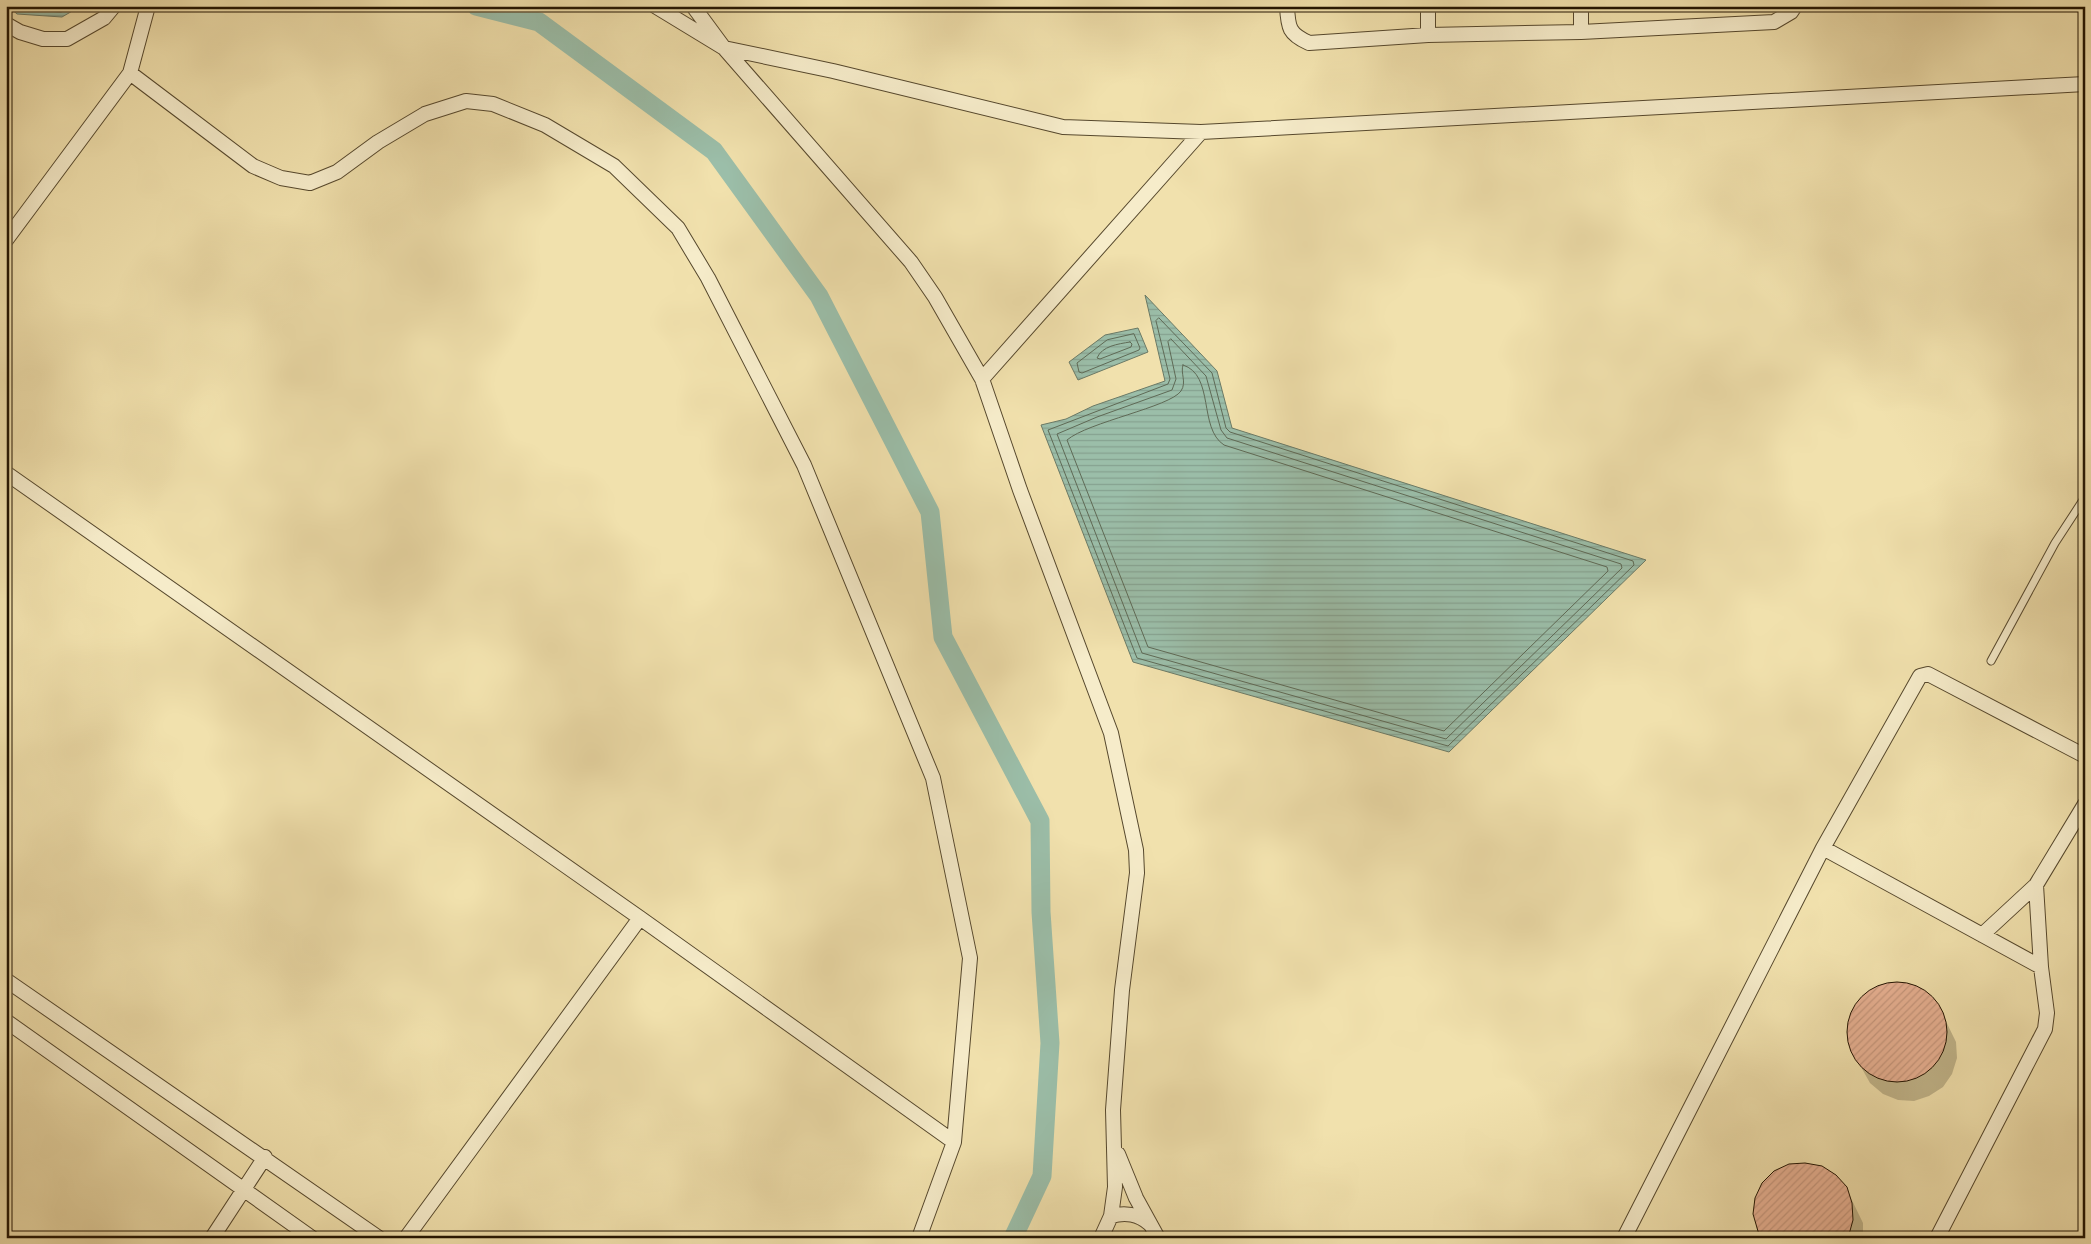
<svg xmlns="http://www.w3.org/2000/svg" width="2091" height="1244" font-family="'IM FELL Double Pica',serif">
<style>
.water{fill:url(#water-rules);stroke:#6b7a66}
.shadow{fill:#0003}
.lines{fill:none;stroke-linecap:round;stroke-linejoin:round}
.shore{stroke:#5f6a56;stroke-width:1}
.canal{stroke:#9bbea9;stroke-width:19}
.building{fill:url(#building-hatch);stroke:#231502}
.lane-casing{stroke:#56482d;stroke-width:9}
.street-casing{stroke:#56482d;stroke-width:16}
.lane{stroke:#f6ecca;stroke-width:7}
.street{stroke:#f6ecca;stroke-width:14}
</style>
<defs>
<pattern id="water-rules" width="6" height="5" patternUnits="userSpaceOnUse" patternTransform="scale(1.25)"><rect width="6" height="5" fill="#9bbea9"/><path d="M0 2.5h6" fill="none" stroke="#85a290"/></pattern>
<pattern id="building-hatch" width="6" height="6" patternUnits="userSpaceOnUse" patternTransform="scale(1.25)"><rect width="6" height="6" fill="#e7b193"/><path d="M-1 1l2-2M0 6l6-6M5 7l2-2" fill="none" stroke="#c6977d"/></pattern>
</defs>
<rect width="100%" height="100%" fill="#f1e1ad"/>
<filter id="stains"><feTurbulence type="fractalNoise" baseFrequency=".004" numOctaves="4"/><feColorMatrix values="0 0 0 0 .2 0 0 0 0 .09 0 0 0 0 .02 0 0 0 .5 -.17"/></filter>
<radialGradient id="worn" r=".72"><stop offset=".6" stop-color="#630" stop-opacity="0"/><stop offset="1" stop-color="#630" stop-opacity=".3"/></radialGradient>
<!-- water -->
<path class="water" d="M8,6H81L62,17L17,14Z
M1145,295L1217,371L1232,428L1646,560L1449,752L1133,662L1041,425L1066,419L1093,406L1165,381Z
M1138,328L1148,352L1078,380L1069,362L1105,335Z"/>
<!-- shadow -->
<path class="shadow" d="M1899,983L1915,987L1929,995L1939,1007L1956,1042L1957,1058L1952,1074L1943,1087L1929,1096L1914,1101L1898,1100L1883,1094L1870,1083L1851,1049L1847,1033L1850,1018L1857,1003L1868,992L1883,985Z
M2085,1165V1213L2081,1205V1175Z
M1846,1188L1863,1223V1238H1762L1757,1230L1754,1214Z"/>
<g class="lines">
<!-- shore -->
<path class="shore" d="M16,6L19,9L61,12L73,6
M1159,318L1212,373L1226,428L1230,432L1633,561L1634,565L1448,746L1137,658L1048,430L1168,384L1170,379L1156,321Z
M1134,334L1140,348L1139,350L1082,373L1079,372L1077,363L1107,340Z
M1171,339L1206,376L1221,430L1227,438L1621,564L1622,568L1446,739L1142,653L1057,434L1097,417L1172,390L1176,379L1168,342Z
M1130,342L1132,344L1131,347L1100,359L1097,358C1102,346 1118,344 1130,342Z
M1183,365C1215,375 1198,428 1224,445L1607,567L1608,571L1444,731L1148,647L1067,440C1088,422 1170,407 1181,391C1187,382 1180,373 1183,365Z"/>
<!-- canal -->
<path class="canal" d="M476,6L539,22L714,151L819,296L930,512L943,637L1040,821L1041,912L1050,1043L1042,1176L1013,1238"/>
</g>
<!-- building -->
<path class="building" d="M1847 1032a50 50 0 1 1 100 0a50 50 0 1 1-100 0Z
M1805,1163L1822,1166L1836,1175L1847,1187L1852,1203L1853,1220L1848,1238H1760L1753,1214L1755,1198L1762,1183L1774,1171L1789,1164Z"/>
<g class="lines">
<!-- lane casing -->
<g class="lane-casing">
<path id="lane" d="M1991,661L2055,543L2085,497"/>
</g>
<!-- street casing -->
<g class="street-casing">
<path id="street" d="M148,6L130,73L253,166L281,178L310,183L337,172L378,142L425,114L466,101L493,104L545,125L614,166L678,228L708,278L804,465L933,778L970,958L954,1142L919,1238
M655,6L724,48L833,71L1063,127L1201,132L2085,84
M693,6L724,48L911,262L935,297L982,379L1020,490L1111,733L1136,850L1137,873L1122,990L1113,1110L1115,1187L1111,1216L1101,1238
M1287,6C1288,28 1289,34 1309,43L1428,35L1581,32L1774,22L1791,12L1795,6
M1428,6V35
M1581,6V32
M6,24L20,32L43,39H67L104,18L114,6
M6,240L130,73
M982,379L1201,132
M6,473L640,918L954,1142
M1823,848L2041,967
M1982,935L2036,885
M6,980L379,1238
M6,1021L312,1238
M1118,1154L1136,1198L1158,1238
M1111,1216C1126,1212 1138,1214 1150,1224
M212,1238L265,1157
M406,1238L640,918
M1624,1238L1823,848L1920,676L1928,674L2085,756
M1937,1238L2045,1029L2047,1013L2041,967L2036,885L2085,804"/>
</g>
<!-- lane -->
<use href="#lane" class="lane"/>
<!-- street -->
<use href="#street" class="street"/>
</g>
<!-- margin -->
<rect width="2091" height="1244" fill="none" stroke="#f1e1ad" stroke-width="25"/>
<rect x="8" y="8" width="2076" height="1229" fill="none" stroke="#231502" stroke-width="2.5"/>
<rect x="12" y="12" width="2066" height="1219" fill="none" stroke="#231502"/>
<rect width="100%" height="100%" filter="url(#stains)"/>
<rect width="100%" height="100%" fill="url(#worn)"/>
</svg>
